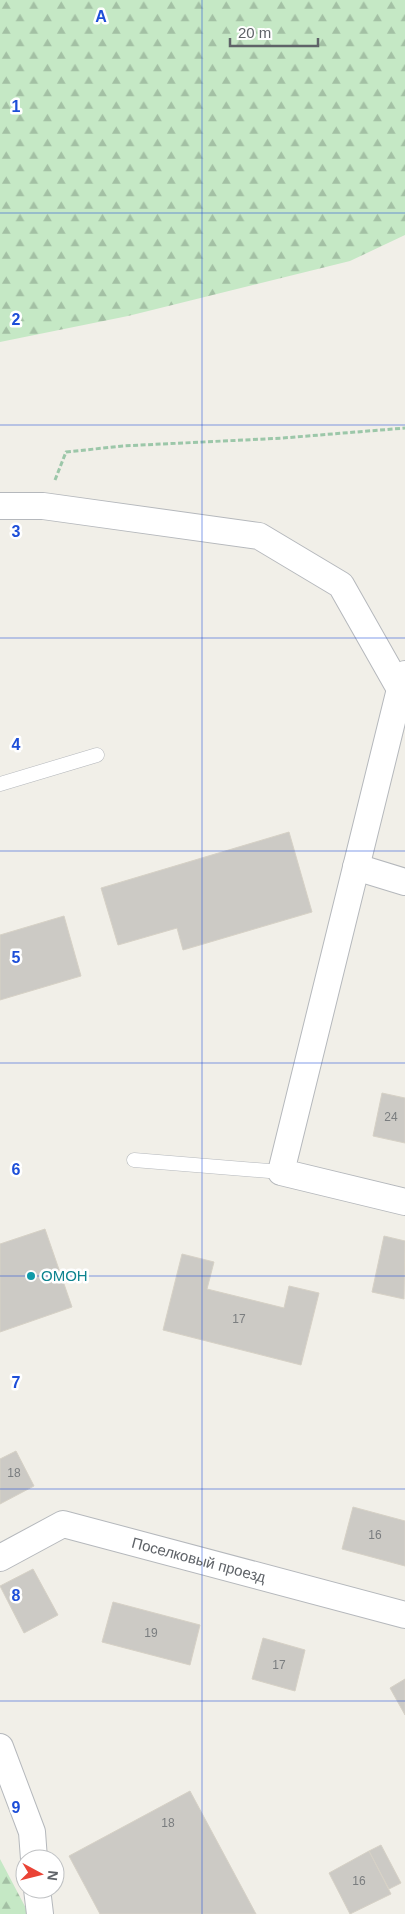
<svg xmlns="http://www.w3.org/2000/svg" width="405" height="1914" font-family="Arial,sans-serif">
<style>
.forest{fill:url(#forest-firs)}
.building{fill:#cccac5;stroke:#d6d1c6}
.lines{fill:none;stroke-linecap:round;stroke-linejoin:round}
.service-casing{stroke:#b5b8bc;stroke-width:15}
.minor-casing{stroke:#b5b8bc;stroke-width:28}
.path{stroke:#9cc7a9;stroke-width:3;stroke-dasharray:5 2.5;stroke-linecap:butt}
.service{stroke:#fff;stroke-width:14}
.minor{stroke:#fff;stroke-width:26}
.grid{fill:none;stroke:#1d4ed8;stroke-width:1;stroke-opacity:0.55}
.culture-dot{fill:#0f9aa8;stroke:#fff;stroke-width:2}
.labels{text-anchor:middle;stroke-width:5;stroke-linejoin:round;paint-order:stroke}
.number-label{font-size:12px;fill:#7a7d7f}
.culture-label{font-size:15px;fill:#0d838f;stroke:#fff;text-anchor:start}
.street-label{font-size:15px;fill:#5f6368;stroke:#fff}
.grid-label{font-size:16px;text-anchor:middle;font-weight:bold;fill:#1d4ed8;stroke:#fff;stroke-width:5;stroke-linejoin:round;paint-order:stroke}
</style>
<defs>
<pattern id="forest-firs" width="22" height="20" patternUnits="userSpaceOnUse" patternTransform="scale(1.25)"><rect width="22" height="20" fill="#c5e8c5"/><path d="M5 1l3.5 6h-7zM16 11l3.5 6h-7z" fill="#a3c0a4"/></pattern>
</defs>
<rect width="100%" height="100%" fill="#f1efe8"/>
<!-- forest -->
<path class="forest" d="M0,0H405V235L350,261L128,316L0,342Z
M0,1859L29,1914H0Z"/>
<!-- building -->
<path class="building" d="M289,832L312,912L183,950L177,928L118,945L101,888Z
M64,916L81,976L0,1000V935Z
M382,1093L405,1098V1143L373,1136Z
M45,1229L72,1307L0,1332V1244Z
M384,1236L405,1241L404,1299L372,1292Z
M182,1254L214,1262L207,1289L284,1308L289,1286L319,1293L301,1365L163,1330Z
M16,1451L34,1486L0,1504V1459Z
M353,1507L405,1521V1566L342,1549Z
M33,1569L58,1615L24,1633L0,1586Z
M113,1602L200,1625L190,1665L102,1642Z
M263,1638L305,1650L295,1691L252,1679Z
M405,1679V1715L390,1688Z
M190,1791L256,1914H100L69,1856Z
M381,1845L401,1883L389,1889L369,1851Z
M369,1851L391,1894L350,1914L329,1873Z"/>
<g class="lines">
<!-- service casing -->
<g class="service-casing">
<path id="service" d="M0,784L97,755
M134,1160L281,1172"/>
</g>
<!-- minor casing -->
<g class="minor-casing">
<g id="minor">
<path d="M0,506H43L259,536L341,585L400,689"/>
<path d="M405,674L400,689L281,1172L405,1202"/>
<path d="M356,867L405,882"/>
<path id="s1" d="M0,1558L63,1524L405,1615"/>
<path d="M0,1747L32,1832L34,1859"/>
<path d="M37,1889L40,1914"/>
</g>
</g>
<!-- path -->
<path class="path" d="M55,480L66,452L123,446L283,438L405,428"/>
<!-- service -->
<use href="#service" class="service"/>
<!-- minor -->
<use href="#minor" class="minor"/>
</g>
<!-- grid -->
<path class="grid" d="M202,0V1914M0,213H405M0,425H405M0,638H405M0,851H405M0,1063H405M0,1276H405M0,1489H405M0,1701H405"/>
<!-- markers -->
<circle class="culture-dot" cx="31" cy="1276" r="5"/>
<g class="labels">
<!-- number labels -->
<g class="number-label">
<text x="391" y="1121">24</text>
<text x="239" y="1323">17</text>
<text x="14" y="1477">18</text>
<text x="375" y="1539">16</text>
<text x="151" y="1637">19</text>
<text x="279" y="1669">17</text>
<text x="168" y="1827">18</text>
<text x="359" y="1885">16</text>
</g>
<!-- culture labels -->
<g class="culture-label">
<text x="41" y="1281">ОМОН</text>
</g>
<!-- street labels -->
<g class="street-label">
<text dy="5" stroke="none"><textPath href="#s1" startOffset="212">Поселковый проезд</textPath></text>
</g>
</g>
<g class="grid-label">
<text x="101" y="22">A</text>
<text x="16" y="112">1</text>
<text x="16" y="325">2</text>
<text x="16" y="537">3</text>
<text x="16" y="750">4</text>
<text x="16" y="963">5</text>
<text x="16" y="1175">6</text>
<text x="16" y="1388">7</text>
<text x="16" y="1601">8</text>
<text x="16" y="1813">9</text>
</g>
<!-- north arrow -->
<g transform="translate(40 1874) rotate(97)"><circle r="24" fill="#ffffff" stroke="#bfc1c3"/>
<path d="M0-4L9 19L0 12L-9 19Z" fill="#ea4335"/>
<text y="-8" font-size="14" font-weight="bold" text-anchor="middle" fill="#5f6368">N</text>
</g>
<!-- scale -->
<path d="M230 38v8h88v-8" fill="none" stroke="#5f6368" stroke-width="2.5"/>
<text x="238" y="38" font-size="15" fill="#5f6368" stroke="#ffffff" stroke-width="4" paint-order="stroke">20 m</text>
</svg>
